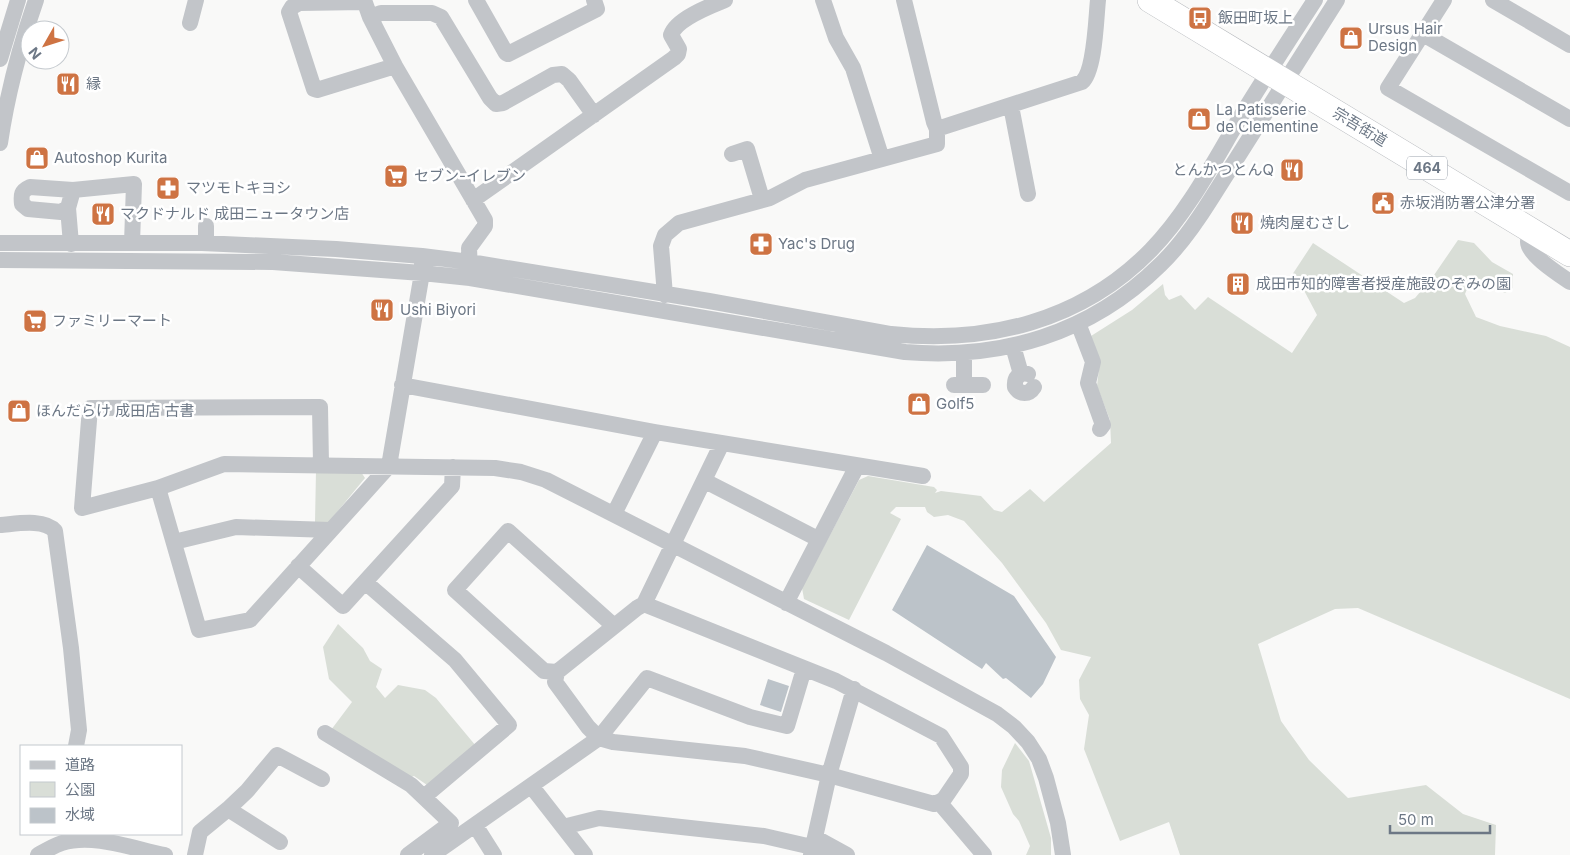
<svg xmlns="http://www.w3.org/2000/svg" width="1570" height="855" font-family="Inter,'Noto Sans JP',sans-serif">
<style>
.green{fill:#d9ded7}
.water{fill:#bcc3c9}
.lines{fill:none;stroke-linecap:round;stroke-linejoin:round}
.highway-casing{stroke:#b5b8bc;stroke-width:26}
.minor{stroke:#c2c5c9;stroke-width:16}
.highway{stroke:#fff;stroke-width:25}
.labels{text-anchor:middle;stroke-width:5;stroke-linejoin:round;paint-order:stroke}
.shield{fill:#fff;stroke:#98a0aa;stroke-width:1}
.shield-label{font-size:14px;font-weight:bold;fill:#6c7785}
.poi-label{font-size:15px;fill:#6c7785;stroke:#fff;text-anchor:start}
.street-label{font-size:15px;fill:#6c7785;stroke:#fff}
</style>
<rect width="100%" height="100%" fill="#f9f9f8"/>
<!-- green -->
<path class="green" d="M1458,240L1474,243L1492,262L1513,274V288L1505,293L1482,283L1469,284L1465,294L1476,317L1500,326L1546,336L1570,347V699L1358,608L1335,609L1258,644L1281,721L1309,760L1348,798L1426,785L1463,814L1496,825L1495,855H1180L1169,822L1120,841L1084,749L1089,715L1080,699L1079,680L1091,657L1061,650L1046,623L1002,563L964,521L948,515L934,517L927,512L925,507H896L890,513L901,519L849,620L804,599L802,588L859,480L868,476L934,487L937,490L935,493L941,491L981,496L994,510L1002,512L1030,489L1044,502L1111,443L1110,420L1097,386L1100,360L1091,336L1132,310L1163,284L1165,295L1169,300L1181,295L1195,310L1208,297L1292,353L1317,315L1298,279L1292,275L1313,243L1404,303L1415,298L1432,278Z
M316,471L361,472L365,478L328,523L315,522Z
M338,624L363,648L370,661L382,669L376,687L385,698L398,685L425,690L436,698L476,746L427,785L414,776L407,779L331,730L352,702L329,679L323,647Z
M1015,743L1029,761L1051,838V855H1026L1030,846L1019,821L1013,814L1001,787L1002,770Z"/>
<!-- water -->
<path class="water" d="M927,545L1014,596L1056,657L1043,684L1031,698L1006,678L1003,679L986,663L982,669L892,610Z
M768,679L789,686L781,712L760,705Z"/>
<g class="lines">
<!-- highway casing -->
<g class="highway-casing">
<path id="highway" d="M1150,0L1570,254"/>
</g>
<!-- minor -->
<path class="minor" d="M364,0L370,17L395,66L485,220V226L469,248L470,271
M476,0L506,53L508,54L597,9L594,0
M823,0L836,38L853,68L882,159
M1444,0L1388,88L1570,193
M1493,0L1570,45
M364,2L299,3L292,7L289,12L314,89L317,90L395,66
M370,17L381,13H432L441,17L490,98L496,104L503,103L553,75L562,74L569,80L594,115
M190,23L196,0
M1423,34L1570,119
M0,59L18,0
M1011,106L1028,194
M937,129L1082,82C1095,71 1096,18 1098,0
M0,143C7,95 20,46 36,0
M732,154L747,149L762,199
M73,190L134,184L132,243
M473,200L674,58L678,54L679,49L671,35C676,19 710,6 725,0
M68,208L61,212L28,209L22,204C21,195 21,191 30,187L73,190L68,208L71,244
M1531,231C1530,234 1528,238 1528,242C1528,255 1560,275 1570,282
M0,243H202L336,249L422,256L470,262L709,301L891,334C988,344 1082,321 1151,250C1187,213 1212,165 1238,121C1263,80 1289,40 1315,0
M206,243V226
M0,260L273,262L422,273L470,278L905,352C1001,360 1090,334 1160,265C1180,246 1196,223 1211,199L1337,0
M665,295L661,246L665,235L679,223L770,198L805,180L937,144V129L934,122L904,0
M1078,323L1093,362L1088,383L1103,425L1100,429
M1013,346L1021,374
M964,353V385
M1028,374C1019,372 1014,378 1015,387C1020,395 1029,395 1034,387
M402,385L655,432L923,476
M954,385H983
M722,443L644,604L637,608L557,672L555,682L588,727L599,738L613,742L745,756L829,775L934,804L939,802L984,855
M321,464L320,407L90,408L82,508L158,488L224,464L495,468L521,472L546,480L886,653L997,714L1014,727L1028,742L1039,759L1046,778L1058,823L1063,855
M705,481L818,539
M158,488L199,630L250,620L389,466L422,273V263
M614,514L655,432
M0,525C15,524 44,518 55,531L71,648L79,730L76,746
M174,542L236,527L330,530
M298,566L343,606L452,486L453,467
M365,582L455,660L509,725L425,796
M786,603L857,466
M644,604L836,681L941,736L961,767V774L944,799L939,802
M557,672L544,671L455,590L508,531L614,626
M325,733L411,785L451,823L408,855
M532,787L585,855
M228,809L280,842
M475,825L494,855
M563,827L599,818L764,836L812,847L823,855
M816,838L847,855
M38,855C45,851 53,846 62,843C93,833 134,849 165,855
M195,855L200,832L228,809L247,791L277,755L322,779
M432,855L599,738L647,678L750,717L787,726L804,669
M811,855L829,775L854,689"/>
<!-- highway -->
<use href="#highway" class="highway"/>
</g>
<!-- icons -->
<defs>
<g id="bus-square" transform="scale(1.25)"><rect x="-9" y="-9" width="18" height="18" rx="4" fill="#ce7343" stroke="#fff"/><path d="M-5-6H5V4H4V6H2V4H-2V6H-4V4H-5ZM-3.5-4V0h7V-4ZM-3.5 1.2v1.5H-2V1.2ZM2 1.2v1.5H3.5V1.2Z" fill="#fff"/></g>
<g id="shop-square" transform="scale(1.25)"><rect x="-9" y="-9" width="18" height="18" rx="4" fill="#ce7343" stroke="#fff"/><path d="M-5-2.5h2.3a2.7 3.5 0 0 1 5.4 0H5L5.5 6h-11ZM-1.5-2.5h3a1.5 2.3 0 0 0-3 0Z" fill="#fff"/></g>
<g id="restaurant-square" transform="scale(1.25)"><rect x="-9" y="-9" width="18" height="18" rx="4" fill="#ce7343" stroke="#fff"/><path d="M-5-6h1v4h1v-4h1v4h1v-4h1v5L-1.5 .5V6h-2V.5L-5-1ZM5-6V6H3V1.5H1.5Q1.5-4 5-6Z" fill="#fff"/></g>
<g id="supermarket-square" transform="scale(1.25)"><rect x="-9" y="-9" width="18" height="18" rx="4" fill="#ce7343" stroke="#fff"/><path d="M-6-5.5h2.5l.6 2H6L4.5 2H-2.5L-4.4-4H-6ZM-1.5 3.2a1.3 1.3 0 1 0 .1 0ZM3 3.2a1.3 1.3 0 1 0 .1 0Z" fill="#fff"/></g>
<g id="pharmacy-square" transform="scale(1.25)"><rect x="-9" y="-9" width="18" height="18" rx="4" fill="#ce7343" stroke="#fff"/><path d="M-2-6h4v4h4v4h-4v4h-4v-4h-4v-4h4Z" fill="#fff"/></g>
<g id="civic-square" transform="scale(1.25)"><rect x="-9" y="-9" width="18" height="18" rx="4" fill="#ce7343" stroke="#fff"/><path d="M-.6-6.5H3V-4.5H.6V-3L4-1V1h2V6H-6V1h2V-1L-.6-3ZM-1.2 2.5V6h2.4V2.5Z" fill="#fff"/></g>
<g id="building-square" transform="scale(1.25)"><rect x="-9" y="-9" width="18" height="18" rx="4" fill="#ce7343" stroke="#fff"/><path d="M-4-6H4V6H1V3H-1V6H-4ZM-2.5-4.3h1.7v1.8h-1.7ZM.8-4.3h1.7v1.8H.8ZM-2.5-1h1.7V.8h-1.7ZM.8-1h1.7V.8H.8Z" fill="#fff"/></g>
</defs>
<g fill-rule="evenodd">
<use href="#bus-square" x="1200" y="18"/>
<use href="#shop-square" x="1351" y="38"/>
<use href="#restaurant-square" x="68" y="84"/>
<use href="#shop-square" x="1199" y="119"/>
<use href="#shop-square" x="37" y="158"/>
<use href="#restaurant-square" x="1292" y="170"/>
<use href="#supermarket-square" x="396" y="176"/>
<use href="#pharmacy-square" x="168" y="188"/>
<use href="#civic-square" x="1383" y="203"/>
<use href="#restaurant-square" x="103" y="214"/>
<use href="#restaurant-square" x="1242" y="223"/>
<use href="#pharmacy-square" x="761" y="244"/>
<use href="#building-square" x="1238" y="284"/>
<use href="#restaurant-square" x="382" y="310"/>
<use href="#supermarket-square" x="35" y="321"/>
<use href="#shop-square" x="919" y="404"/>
<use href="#shop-square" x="19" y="411"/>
</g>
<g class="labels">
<!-- shield labels -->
<rect class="shield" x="1407" y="156.5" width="40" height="23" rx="4"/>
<g class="shield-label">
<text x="1427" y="173">464</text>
</g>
<!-- poi labels -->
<g class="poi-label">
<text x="1218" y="23">飯田町坂上</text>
<text x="1368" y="34">Ursus Hair<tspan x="1368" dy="17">Design</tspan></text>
<text x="86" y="89">縁</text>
<text x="1216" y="115">La Patisserie<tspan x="1216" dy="17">de Clementine</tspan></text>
<text x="54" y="163">Autoshop Kurita</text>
<text x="1274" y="175" text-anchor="end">とんかつとんQ</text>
<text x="414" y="181">セブン-イレブン</text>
<text x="186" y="193">マツモトキヨシ</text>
<text x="1400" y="208">赤坂消防署公津分署</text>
<text x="120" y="219">マクドナルド 成田ニュータウン店</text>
<text x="1260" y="228">焼肉屋むさし</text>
<text x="778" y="249">Yac's Drug</text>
<text x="1256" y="289">成田市知的障害者授産施設のぞみの園</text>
<text x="400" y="315">Ushi Biyori</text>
<text x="52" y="326">ファミリーマート</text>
<text x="936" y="409">Golf5</text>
<text x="36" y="416">ほんだらけ 成田店 古書</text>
</g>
<!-- street labels -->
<g class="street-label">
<text transform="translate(1360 127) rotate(31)" y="5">宗吾街道</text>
</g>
</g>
<!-- legend -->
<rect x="20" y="745" width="162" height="90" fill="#ffffff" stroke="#c4c9ce"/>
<rect x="30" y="761" width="25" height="8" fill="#c2c5c9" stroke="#c4c9ce"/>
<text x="65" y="770" font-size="15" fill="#6c7785">道路</text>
<rect x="30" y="782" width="25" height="15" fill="#d9ded7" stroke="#c4c9ce"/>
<text x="65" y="795" font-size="15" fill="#6c7785">公園</text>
<rect x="30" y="808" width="25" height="15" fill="#bcc3c9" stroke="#c4c9ce"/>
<text x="65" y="820" font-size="15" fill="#6c7785">水域</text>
<!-- north arrow -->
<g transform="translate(45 45) rotate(231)"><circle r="24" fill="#ffffff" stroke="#c4c9ce"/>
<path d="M0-4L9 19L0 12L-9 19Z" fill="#ce7343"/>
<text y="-8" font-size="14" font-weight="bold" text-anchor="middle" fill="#6c7785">N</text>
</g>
<!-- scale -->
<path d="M1390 825v8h100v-8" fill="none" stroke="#6c7785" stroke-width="2.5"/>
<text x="1398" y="825" font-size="15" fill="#6c7785" stroke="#ffffff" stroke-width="4" paint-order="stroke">50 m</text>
</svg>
